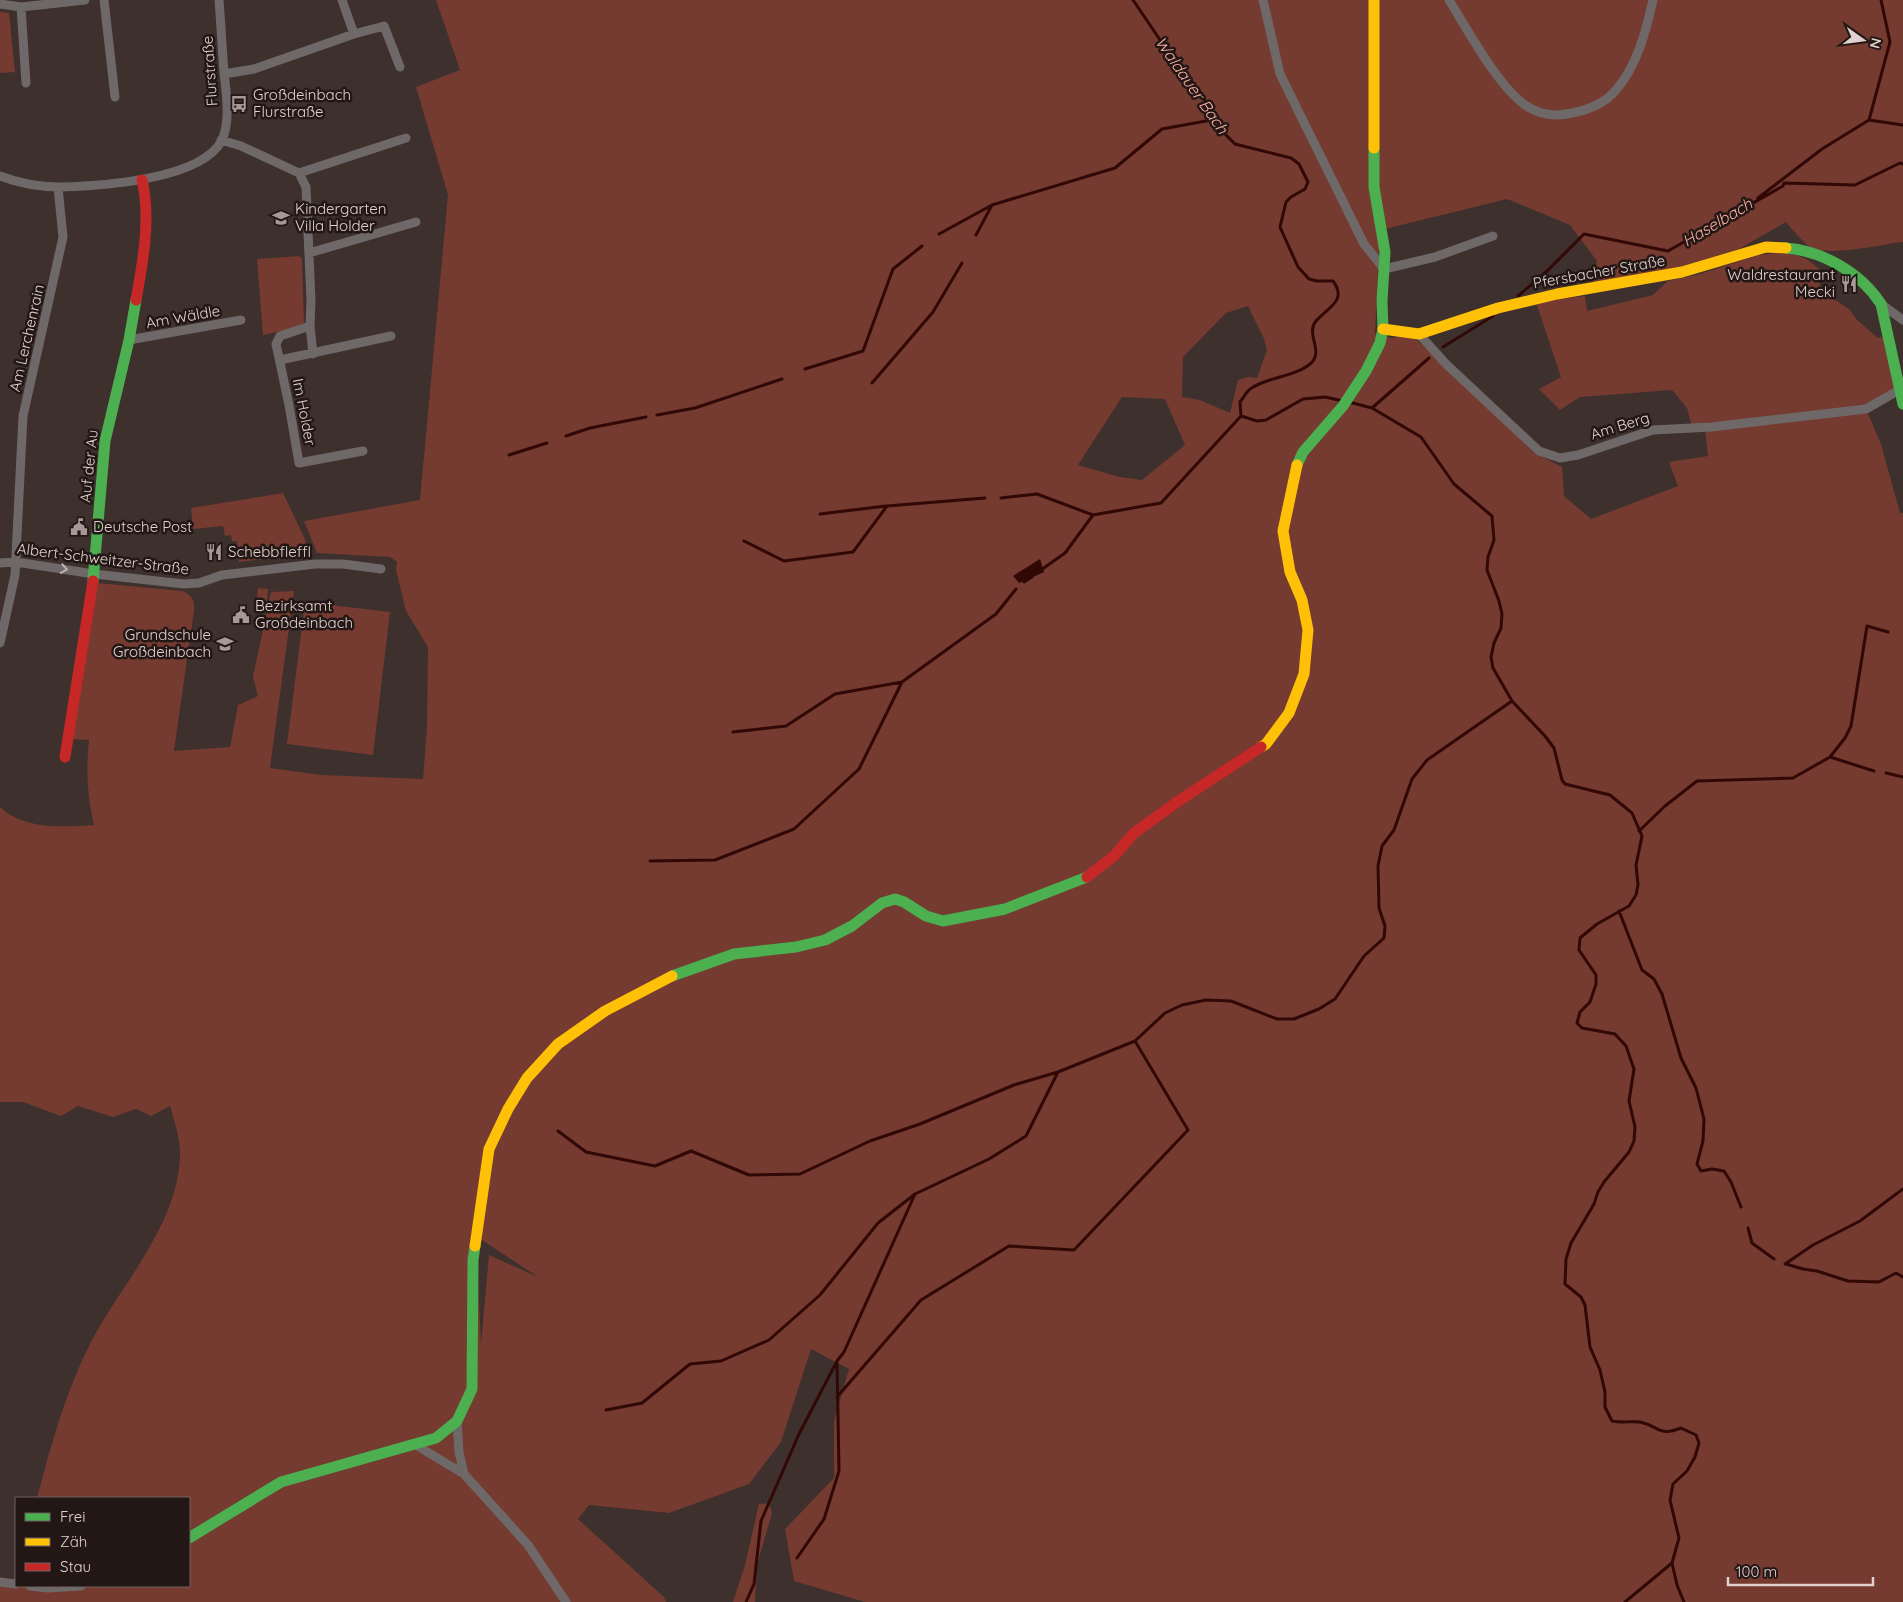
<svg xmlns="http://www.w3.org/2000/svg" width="1903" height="1602" font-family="Quicksand,sans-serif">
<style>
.green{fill:#753a30;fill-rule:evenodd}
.water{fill:#310805}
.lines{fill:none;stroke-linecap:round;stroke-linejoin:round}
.stream{stroke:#310805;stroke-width:3}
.street{stroke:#6e6968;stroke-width:9}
.fast{stroke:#4caf50;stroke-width:11}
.slow{stroke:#ffc107;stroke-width:11}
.jam{stroke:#c62828;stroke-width:11}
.oneway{stroke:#beb2af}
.labels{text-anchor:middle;stroke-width:5;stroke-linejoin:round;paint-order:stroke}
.street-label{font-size:15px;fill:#e1d1ce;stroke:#221715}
.poi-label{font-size:15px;fill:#e1d1ce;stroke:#221715;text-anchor:start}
.water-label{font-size:16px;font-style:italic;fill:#fbafa1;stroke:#221715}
</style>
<rect width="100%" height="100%" fill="#3d302d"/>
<!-- green -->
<path class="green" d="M436,0H1903V242C1881,244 1824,259 1807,245C1800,239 1793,230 1786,222L1739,249L1676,268L1593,284L1597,261L1570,225L1507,199L1377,231L1379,249L1375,334L1392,338L1405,335L1417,340L1485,403L1533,452L1562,467L1564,496L1591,519L1678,486L1669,462L1708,456L1705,430L1867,411L1881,444L1900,513H1903V1602H865L794,1581L785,1529L834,1478V1421L849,1369L811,1349L781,1442L749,1484L669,1513L589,1505L578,1519L664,1597L666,1602H0V1585L12,1587L16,1572V1586H189V1498H37C51,1445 65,1393 90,1344C121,1283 181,1223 180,1150C179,1135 174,1120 170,1106L151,1116L136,1109L113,1117L78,1106L61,1116L23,1102H0V807C25,830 62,827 94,825C87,794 86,772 89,740L71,739L98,583L182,591C192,595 195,600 194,611L174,751L230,747L238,705L258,696L253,677L271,592L294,591L270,768L322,775L423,779L427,726L428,647L406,611L396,570L397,562L390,557L317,553L304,521L420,500L448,195L416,87L460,70ZM1248,306L1264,339L1267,350L1257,378L1248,377L1238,380L1230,413L1200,400L1182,397L1183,357L1226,313ZM1122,397L1165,399L1185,445L1142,480L1120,477L1078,465ZM1040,560L1044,572L1019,583ZM476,1236L538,1277L489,1255L481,1344Z
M0,12L9,13L15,72L0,73Z
M1777,253C1787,254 1798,254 1806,259C1812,262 1814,266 1820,269L1816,273L1822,291L1849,309L1857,320L1878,338L1885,336L1896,389L1866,406L1692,427L1687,408L1672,390L1580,397L1560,410L1539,389L1561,377L1536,302L1585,296L1587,311L1653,295L1668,281L1700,274L1759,255Z
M299,256L302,258L304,323L299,327L263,335L257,259Z
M283,493L305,539L307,546L305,554L239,562L237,541H232L231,535L225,536L223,526L193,529L191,508Z
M258,588L268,589L266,608L256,607Z
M305,602L390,612L373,755L287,744Z
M769,1503L772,1513L757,1565L755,1602H733L745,1565L759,1504Z"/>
<!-- water -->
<path class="water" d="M1040,559L1044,572L1019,583L1013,576Z"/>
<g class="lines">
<!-- stream -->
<path class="stream" d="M1133,0L1173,59L1200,92L1225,134L1235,144L1291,158L1299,164L1308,182L1305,189L1291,197L1286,202L1280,227L1298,267L1309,279L1317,281H1333C1348,301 1327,308 1316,321C1305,334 1325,352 1310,364C1295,377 1262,378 1249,390C1246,393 1243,398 1240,402L1241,416L1257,421L1266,420L1303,399L1325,397L1343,401
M1869,120L1903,125
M1758,198L1822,149L1869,120L1890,42L1881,0
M939,234L992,205L1115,168L1162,129L1217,119
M976,235L992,205
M1518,296L1546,272L1584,234L1668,251L1783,186L1784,183L1855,185L1900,163L1903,164
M1443,347L1493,316
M805,369L863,351L893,269L922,246
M872,383L933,312L962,263
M1349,402L1372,408L1421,437L1454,484L1492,516L1494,540L1488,557L1487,570L1499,601L1502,614L1501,628L1494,643L1491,657L1493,668L1512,701L1545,736L1554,748L1562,780L1565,784L1610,795L1632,813L1642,836L1636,865L1638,885L1636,895L1629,906L1597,924L1580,938L1579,950L1596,975V984L1590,1002L1580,1012L1577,1023L1582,1028L1615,1034L1626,1046L1634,1069L1629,1101L1635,1127L1634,1141L1629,1152L1604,1182L1598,1192L1594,1204L1571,1243L1566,1259L1565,1284L1581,1297L1585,1305L1590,1347L1600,1370L1605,1392V1407L1612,1421C1622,1423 1631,1421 1640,1422C1659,1426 1658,1437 1681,1428L1696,1435L1699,1443L1695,1457L1687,1471L1673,1484L1670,1500L1679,1538L1672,1563L1677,1585L1684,1602
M1372,408L1429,358
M657,415L695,408L782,379
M566,436L590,428L646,417
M509,455L547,443
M1001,498L1037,494L1093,515L1161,503L1241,416
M820,514L886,506
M744,541L784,561L853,552L887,506L985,498
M1041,570L1065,553L1093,515
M1024,582L1032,577
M733,732L786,726L835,694L902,682
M1830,757L1874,771
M1886,773L1903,777
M1639,831L1665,806L1697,781L1793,778L1830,757L1845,738L1851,726L1867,626L1888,632
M650,861L715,860L794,829L859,769L902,682L996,614L1016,589
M1619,911L1642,970L1654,979L1662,994L1681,1058L1696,1088L1704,1119L1703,1141L1697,1164L1701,1171L1712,1169L1724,1171L1731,1182L1741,1207
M558,1131L586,1152L655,1166L691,1151L749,1175L800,1174L870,1141L920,1124L1014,1085L1058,1072L1135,1041L1165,1013L1182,1005L1206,1000L1231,1001L1277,1019H1294L1319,1009L1335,999L1364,956L1384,938L1385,926L1379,908L1378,866L1382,846L1394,830L1412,779L1427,760L1512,701
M1748,1228L1752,1243L1774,1259
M1785,1264L1813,1245L1860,1221L1903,1189
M1786,1264L1803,1269L1817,1271L1848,1281L1879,1282L1896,1273L1903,1277
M837,1397L921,1300L1009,1246L1074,1250L1188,1130L1135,1041
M606,1410L642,1403L690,1364L721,1361L769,1340L820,1295L878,1223L915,1194L989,1159L1026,1136L1058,1072
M797,1558L824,1519L839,1471L837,1362
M746,1602L754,1584L761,1521L799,1434L837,1361L844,1352L915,1194
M1625,1602L1672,1563"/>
<!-- street -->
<path class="street" d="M104,0L115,97
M342,0L354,34L384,26L400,67
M1263,0L1280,74L1364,244L1384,269L1435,257L1493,236
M1449,0C1467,29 1498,86 1525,105C1539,115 1555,117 1572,113C1587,110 1605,103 1615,91C1637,67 1646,31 1653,0
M0,4L21,7L85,0
M21,7L26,83
M224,74L254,69L354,34
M221,140L241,146L299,173L306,187L311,300L310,326L313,354
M299,173L406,138
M0,176C18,183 40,187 60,187C100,186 202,180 222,140C231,120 226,93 224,72C222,48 221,24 219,0
M309,253L416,222
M1881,304L1903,320
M310,326L280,336L276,344L289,405L299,463L363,451
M1419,334L1445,363L1539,451L1560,458L1578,455L1653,430L1711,427L1866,409L1901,389
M129,340L241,320
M280,360L391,336
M0,563L16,562L94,574L184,584L199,583L222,575L315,564H343L381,569
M0,643L15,575L23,416L63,237L58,187
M457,1421L459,1452L464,1474
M414,1444L464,1474L528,1545L566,1602
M0,1582L16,1584
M30,1586L48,1588L81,1586"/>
<!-- fast -->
<path class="fast" d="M1786,248C1823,251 1861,273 1881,304L1903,404
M1297,465L1303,452L1343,406L1366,371L1380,343L1383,329L1382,301L1385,252L1374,187V148
M93,581L105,441L129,340L136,300
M672,976L734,954L796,947L825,940L852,926L882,903L895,899L904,902L926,916L943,921L1005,909L1087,877
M189,1538L281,1482L436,1438L457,1421L472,1389L473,1260L475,1246"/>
<!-- slow -->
<path class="slow" d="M1374,0V148
M1383,329L1419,334L1498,308L1557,294L1682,272L1766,247L1786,248
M1261,747L1266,744L1289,713L1304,674L1308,630L1302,600L1290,572L1283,531L1297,465
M475,1246L489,1149L508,1109L527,1078L558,1044L605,1011L672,976"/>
<!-- jam -->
<path class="jam" d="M136,300C143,262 151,218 142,180
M65,757L93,581
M1087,877L1114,856L1134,833L1180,800L1261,747"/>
</g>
<!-- one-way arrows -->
<defs><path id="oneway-chevron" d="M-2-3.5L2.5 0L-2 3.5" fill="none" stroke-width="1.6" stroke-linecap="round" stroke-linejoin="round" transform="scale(1.25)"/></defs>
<use class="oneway" href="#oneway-chevron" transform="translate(64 569) rotate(9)"/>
<!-- icons -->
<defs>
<g id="bus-bare" transform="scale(1.35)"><path d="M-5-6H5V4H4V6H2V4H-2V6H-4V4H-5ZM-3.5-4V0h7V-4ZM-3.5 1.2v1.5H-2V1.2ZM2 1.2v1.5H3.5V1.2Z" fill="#a89996" stroke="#221715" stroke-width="2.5" paint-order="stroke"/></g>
<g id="school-bare" transform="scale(1.35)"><path d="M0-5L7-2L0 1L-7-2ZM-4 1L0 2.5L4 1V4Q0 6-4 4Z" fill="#a89996" stroke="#221715" stroke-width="2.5" paint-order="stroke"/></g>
<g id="restaurant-bare" transform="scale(1.35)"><path d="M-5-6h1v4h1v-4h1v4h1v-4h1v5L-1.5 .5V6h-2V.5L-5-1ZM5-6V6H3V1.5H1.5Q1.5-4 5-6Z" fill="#a89996" stroke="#221715" stroke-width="2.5" paint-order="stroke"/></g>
<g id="civic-bare" transform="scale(1.35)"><path d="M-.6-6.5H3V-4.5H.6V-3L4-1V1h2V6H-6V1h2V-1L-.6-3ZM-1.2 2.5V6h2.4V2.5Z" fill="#a89996" stroke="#221715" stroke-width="2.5" paint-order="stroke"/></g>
</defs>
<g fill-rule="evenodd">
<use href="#bus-bare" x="239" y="104"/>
<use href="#school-bare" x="281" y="218"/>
<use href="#restaurant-bare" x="1849" y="284"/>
<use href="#civic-bare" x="79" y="527"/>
<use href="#restaurant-bare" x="214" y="552"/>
<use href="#civic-bare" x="241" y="615"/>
<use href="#school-bare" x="225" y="644"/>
</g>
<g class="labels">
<!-- street labels -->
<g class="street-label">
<text transform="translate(210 71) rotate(-94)" y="5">Flurstraße</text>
<text transform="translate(1599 272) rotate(-10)" y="5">Pfersbacher Straße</text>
<text transform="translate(183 317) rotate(-10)" y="5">Am Wäldle</text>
<text transform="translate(27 338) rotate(-77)" y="5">Am Lerchenrain</text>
<text transform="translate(304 412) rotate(79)" y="5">Im Holder</text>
<text transform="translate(1620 426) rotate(-17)" y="5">Am Berg</text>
<text transform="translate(89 466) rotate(-84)" y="5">Auf der Au</text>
<text transform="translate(103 559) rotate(7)" y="5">Albert-Schweitzer-Straße</text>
</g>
<!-- poi labels -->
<g class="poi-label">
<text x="253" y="100">Großdeinbach<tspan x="253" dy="17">Flurstraße</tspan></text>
<text x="295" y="214">Kindergarten<tspan x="295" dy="17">Villa Holder</tspan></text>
<text x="1835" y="280" text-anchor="end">Waldrestaurant<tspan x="1835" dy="17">Mecki</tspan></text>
<text x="93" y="532">Deutsche Post</text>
<text x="228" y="557">Schebbfleffl</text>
<text x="255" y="611">Bezirksamt<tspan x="255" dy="17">Großdeinbach</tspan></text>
<text x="211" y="640" text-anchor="end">Grundschule<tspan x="211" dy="17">Großdeinbach</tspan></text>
</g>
<!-- water labels -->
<g class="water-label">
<text transform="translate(1192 85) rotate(55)" y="6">Waldauer Bach</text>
<text transform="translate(1717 222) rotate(-31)" y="6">Haselbach</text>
</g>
</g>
<!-- legend -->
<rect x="15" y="1497" width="175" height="90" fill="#221715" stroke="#6e615f"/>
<rect x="25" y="1513" width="25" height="8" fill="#4caf50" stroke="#6e615f"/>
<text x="60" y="1522" font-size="15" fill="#e1d1ce">Frei</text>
<rect x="25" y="1538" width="25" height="8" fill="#ffc107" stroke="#6e615f"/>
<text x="60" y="1547" font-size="15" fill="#e1d1ce">Zäh</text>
<rect x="25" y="1563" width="25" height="8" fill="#c62828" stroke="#6e615f"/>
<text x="60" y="1572" font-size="15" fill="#e1d1ce">Stau</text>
<!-- north arrow -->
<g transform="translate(1863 40) rotate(104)" stroke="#221715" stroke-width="4" paint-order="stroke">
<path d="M0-4L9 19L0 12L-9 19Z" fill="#e1d1ce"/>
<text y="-8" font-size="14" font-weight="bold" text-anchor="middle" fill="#e1d1ce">N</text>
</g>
<!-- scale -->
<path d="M1728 1577v8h145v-8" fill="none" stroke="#e1d1ce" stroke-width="2.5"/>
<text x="1736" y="1577" font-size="15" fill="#e1d1ce" stroke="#221715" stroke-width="4" paint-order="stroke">100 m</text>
</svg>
